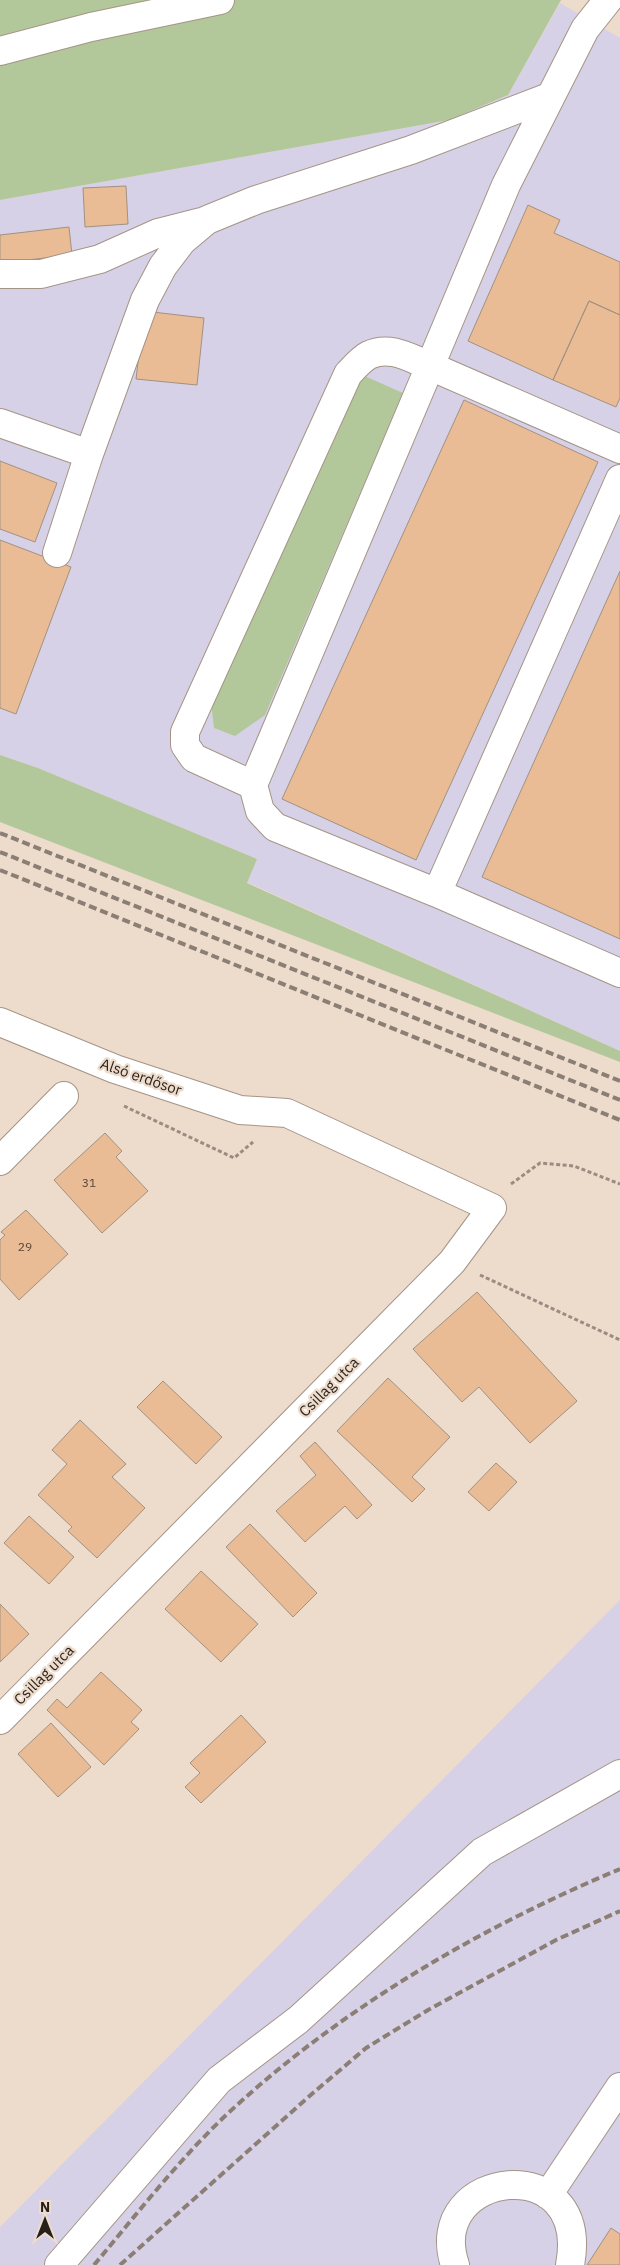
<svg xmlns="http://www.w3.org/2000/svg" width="620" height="2265" font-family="'IBM Plex Sans',sans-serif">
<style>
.industrial{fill:#d7d1e7}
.green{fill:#b2c89a}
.building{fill:#e9bc95;stroke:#a19182}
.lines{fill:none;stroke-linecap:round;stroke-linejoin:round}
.minor-casing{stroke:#a59486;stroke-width:30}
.major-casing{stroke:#a59486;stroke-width:30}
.path{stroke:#9a8c82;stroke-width:3;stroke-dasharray:4 2.5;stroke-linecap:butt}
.minor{stroke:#fff;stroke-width:28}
.major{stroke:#fff;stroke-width:28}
.rail{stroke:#8b7e74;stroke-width:4;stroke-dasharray:8 4;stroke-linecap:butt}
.labels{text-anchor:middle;stroke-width:4.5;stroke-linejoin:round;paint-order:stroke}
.number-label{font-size:12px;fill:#574639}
.street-label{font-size:15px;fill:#261f1a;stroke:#eddbcc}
</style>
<rect width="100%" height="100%" fill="#eddbcc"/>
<!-- industrial -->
<path class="industrial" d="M560,3L620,38V1051L247,882L257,859L38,768L0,755V200L449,120L508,95Z
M620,1600V2265H0V2227Z"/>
<!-- green -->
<path class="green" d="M0,0H561L508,95L449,120L0,200Z
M360,374L403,393L265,715L235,736L214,728L211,702Z
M0,755L38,768L257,859L247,883L620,1051V1062L0,822Z"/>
<!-- building -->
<path class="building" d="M126,186L128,224L85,227L83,188Z
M528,205L560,220L554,233L620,262V315L589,301L553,380L468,341Z
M69,227L72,255L0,263V235Z
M589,301L620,315V398L616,407L553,380Z
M144,311L204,318L197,385L136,379Z
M464,400L598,462L416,860L282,799Z
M0,461L57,483L35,542L0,529Z
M0,540L71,567L16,714L0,708Z
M620,571V939L482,877Z
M105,1133L122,1151L116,1157L148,1191L102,1233L54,1180Z
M26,1210L68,1254L19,1300L0,1279V1240L5,1235L1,1232Z
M477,1292L577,1401L530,1443L479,1387L462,1402L413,1349Z
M388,1378L450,1437L412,1477L425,1489L412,1502L337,1431Z
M163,1381L222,1437L196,1464L137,1407Z
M80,1420L126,1464L112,1477L145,1508L97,1558L68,1531L72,1527L38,1495L67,1464L52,1450Z
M315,1442L372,1505L357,1519L345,1506L305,1542L276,1511L316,1475L300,1456Z
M496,1463L517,1482L489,1511L468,1492Z
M29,1516L74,1557L49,1584L4,1543Z
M250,1524L317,1593L293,1617L226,1547Z
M201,1571L258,1624L221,1662L165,1609Z
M0,1604L29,1634L0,1662Z
M101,1672L142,1710L131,1722L139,1729L104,1765L47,1710L57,1699L67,1708Z
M241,1715L266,1742L201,1803L185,1787L200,1773L190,1763Z
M51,1723L91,1767L58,1797L18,1754Z
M611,2228L620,2234V2265H587Z"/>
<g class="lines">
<!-- minor casing -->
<g class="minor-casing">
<path id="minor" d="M608,0L585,29L506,185L430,366L620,449
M0,274H41L100,259L158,233L201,222
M0,423L89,454
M57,553L89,454L145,300L163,266L182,241L207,220L256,200L411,150L549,97
M253,785L194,758L185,745V732L348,374C354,368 361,359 369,355C390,345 410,358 430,366L253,785L260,811L275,827L437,893L620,973
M437,893L620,479
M0,1022L115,1069L240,1110L287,1113L492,1208L452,1262L0,1720
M0,1161L64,1096
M548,2195L620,2087
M59,2265L219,2080L298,2020L482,1852L620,1774
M455,2265C423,2169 592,2148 570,2265"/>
</g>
<!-- major casing -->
<g class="major-casing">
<path id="major" d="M0,51L91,27L220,0"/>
</g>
<!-- path -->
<path class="path" d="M124,1106L234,1158L253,1142
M511,1184L540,1163L574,1166L620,1184
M480,1275L620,1340"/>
<!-- minor -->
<use href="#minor" class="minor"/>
<!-- major -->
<use href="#major" class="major"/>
<!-- rail -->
<path class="rail" d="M0,833L620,1081
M0,852L620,1100
M0,870L620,1120
M94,2265C136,2215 177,2162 224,2117C338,2010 477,1929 620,1869
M120,2265L313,2093L366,2048L428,2010L556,1940L620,1911"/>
</g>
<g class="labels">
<!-- number labels -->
<g class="number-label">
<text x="89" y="1187">31</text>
<text x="25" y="1251">29</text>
</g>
<!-- street labels -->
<g class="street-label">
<text transform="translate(141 1077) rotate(19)" y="5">Alsó erdősor</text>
<text transform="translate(329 1387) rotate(-45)" y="5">Csillag utca</text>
<text transform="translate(44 1675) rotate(-45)" y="5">Csillag utca</text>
</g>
</g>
<!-- north arrow -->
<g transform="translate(45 2220)" stroke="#eddbcc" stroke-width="4" paint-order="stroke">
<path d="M0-4L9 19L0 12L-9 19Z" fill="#261f1a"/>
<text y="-8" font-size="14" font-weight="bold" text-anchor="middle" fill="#261f1a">N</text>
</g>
</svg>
